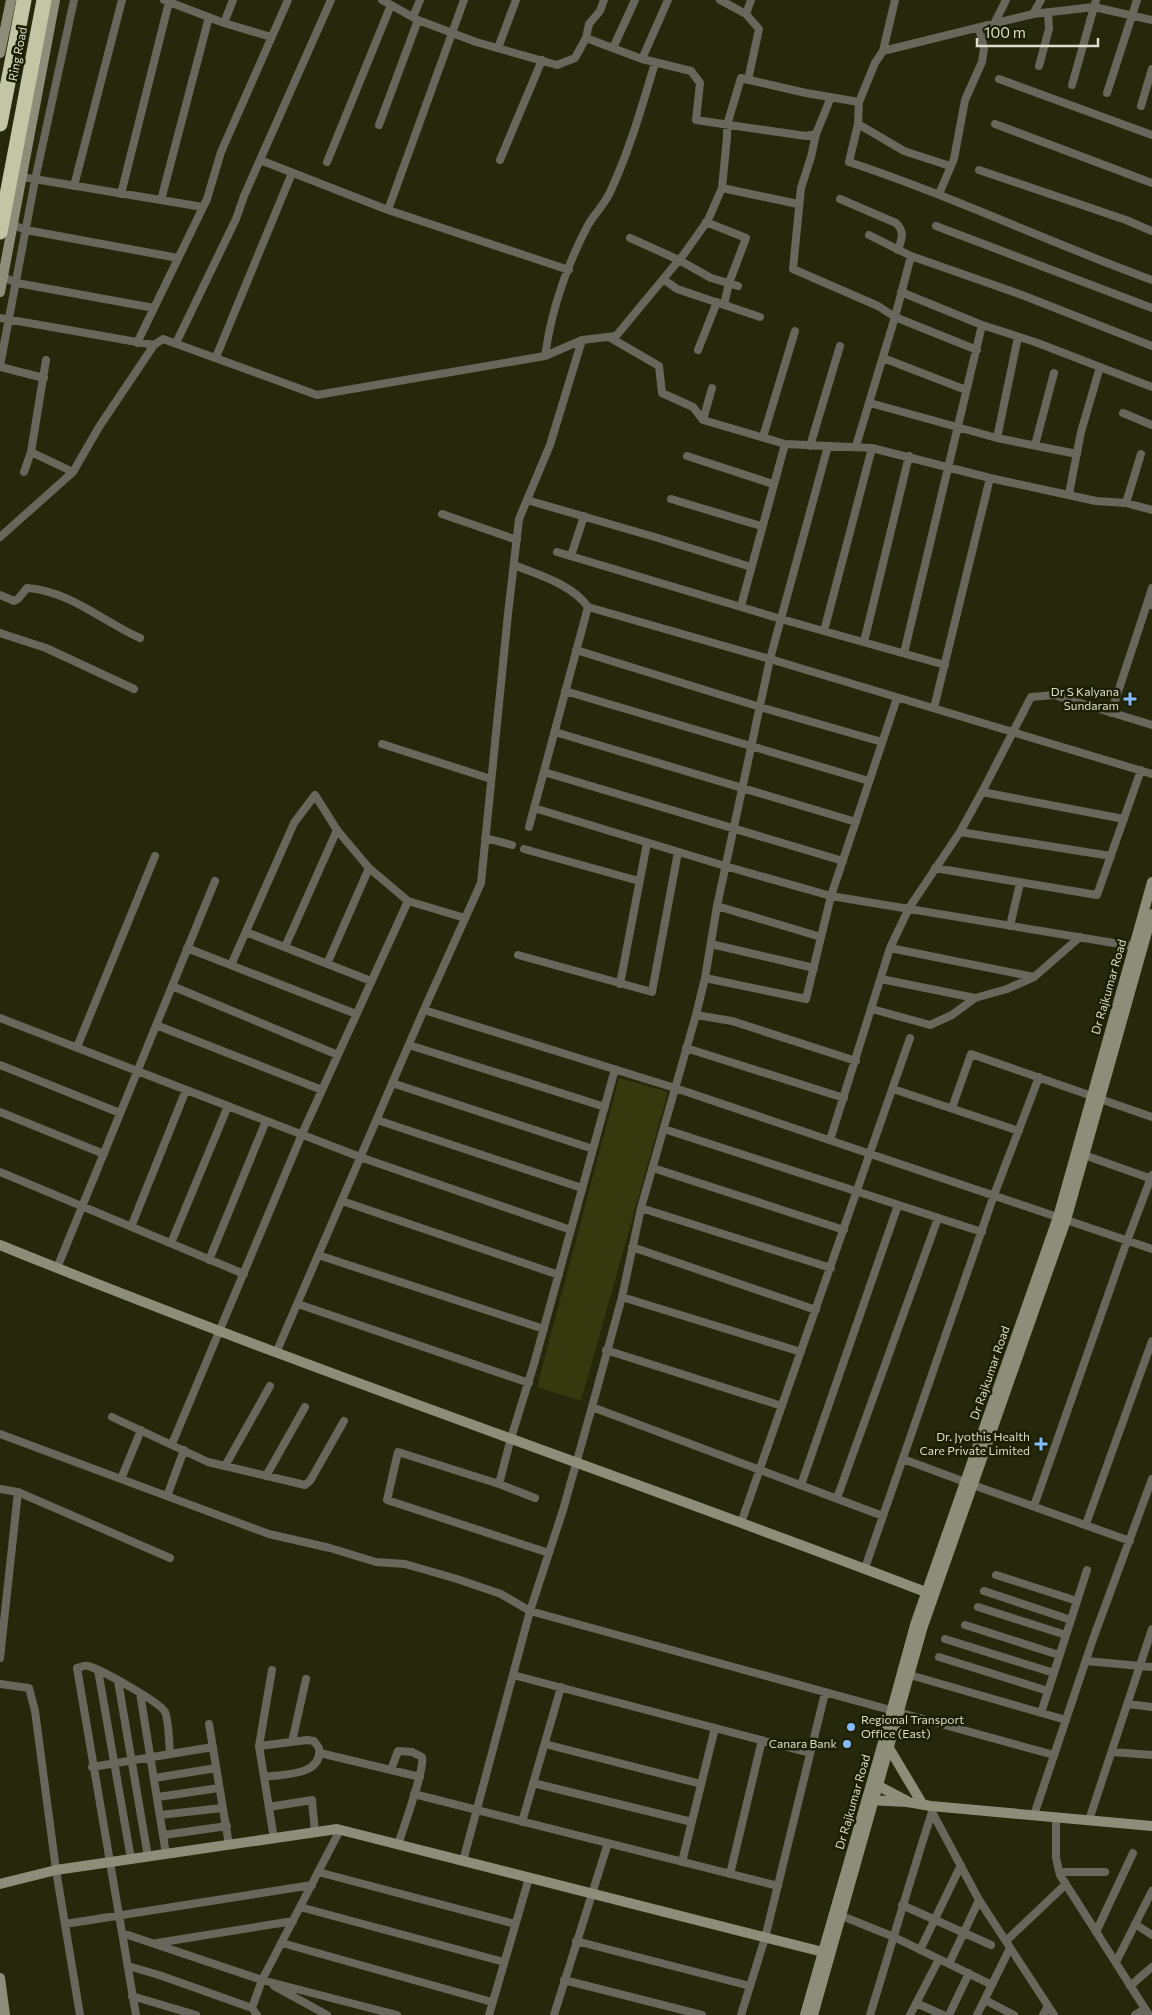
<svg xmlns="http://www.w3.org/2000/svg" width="1152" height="2015" font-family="Commissioner,sans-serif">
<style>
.green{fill:#36380e}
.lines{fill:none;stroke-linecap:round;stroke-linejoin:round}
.street{stroke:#67685b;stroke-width:8}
.secondary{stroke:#8c8e79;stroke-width:10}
.highway{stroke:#c3c6a4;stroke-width:15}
.poi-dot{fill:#86bbfb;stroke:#1d1e02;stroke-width:2}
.labels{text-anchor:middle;stroke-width:5;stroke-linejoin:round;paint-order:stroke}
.street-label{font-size:12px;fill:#dcdecd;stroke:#1d1e02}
.poi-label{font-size:12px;fill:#dcdecd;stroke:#1d1e02;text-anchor:end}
</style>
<rect width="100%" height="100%" fill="#26280b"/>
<!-- green -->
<path class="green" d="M619,1078L668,1092L581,1401L537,1387Z"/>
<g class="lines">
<!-- street -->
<path class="street" d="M164,0L224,23L271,37
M382,0L418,20L476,42L557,65L575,58L586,38L589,24L600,11L604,0
M720,0L746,14L759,29L748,80
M895,0L883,51L875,63L859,102L858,124L849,162C952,196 1050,243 1152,280
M746,14L751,0
M1033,14L1041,0
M413,17L420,0
M224,23L233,0
M994,24L1006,0
M586,38L642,59L691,71L700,83L696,120L785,133L806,136L816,134
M498,48L516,0
M613,48L635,0
M883,51L1033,14L1094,7L1152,20
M642,59L668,0
M1039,66L1049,29L1048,12
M999,79L1152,135
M1072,85L1096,0
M1107,93L1137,0
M831,97L816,134L811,157L801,188L793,269L878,306L895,317L977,350
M1141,106L1152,69
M858,124L904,151L950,166
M995,124L1152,183
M379,125L418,20
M260,160L388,210L569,270
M500,160L542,60
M327,162L391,5
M979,170L1126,220L1152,231
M22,177L203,207
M74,186L122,0
M722,188L798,204
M121,194L169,2
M939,194L954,159L965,100L982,62L984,48L979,28
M840,199L896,223C905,232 902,238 898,250
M161,200L209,17
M388,210L464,0
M706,222L746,238L729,283L724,305
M13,225L26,230L178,258
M936,226L1152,308
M869,235L911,256L1022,295L1152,346
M630,238L679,260L711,278L738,286
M3,277L17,283L154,308
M663,279L677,289L760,317
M901,292L982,325
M0,318L154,345
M609,337L659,366L662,393L693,407L703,420L785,444L872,448L990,478L1096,501L1126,503L1152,510
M137,343L207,199L221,152L288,0
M176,343L236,219L244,196L331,0
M698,350L717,302
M545,356C551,312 567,265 588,225C595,213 606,203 611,190C630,149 642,106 655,63
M216,357L292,173
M883,358L966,390
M0,366L35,180L74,0
M0,367L44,378
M870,403L997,438L1077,454
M1123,413L1152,425
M703,420L712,388
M763,437L795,331
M997,438L1018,337
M1035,445L1054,373
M810,446L840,346
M856,446L895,317L911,256
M31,452L73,472
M687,456L773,484
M24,472L31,452L46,360
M1069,494L1081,432L1100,367
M671,499L761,526
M527,500L658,538L751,567
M1126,503L1141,454
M442,514L517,540
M0,537L73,472L99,427L154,345L163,339L317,395L545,356L582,340L616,336L684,254L708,220L722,188L727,137V125L741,78L806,93L859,102
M557,552L781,619L945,665
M571,556L584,516
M514,565C538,575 572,584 588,607L770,659L1152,774
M0,595L14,601L18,599L27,588C70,591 102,621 140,638
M1147,604L1152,588
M741,606L785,444
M824,631L872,448
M0,633L46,648L134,689
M864,642L909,456
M576,650L760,707L882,742
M904,653L982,325L1035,342L1152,387
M565,691L869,781
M934,708L990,478
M1111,713L1147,604L1152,605
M555,732L856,822
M382,744L491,779
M544,772L843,861
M982,792L1124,819
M534,808L725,866L831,896L1138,947
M529,827L588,607
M960,832L1111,856
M485,838L512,845
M524,849L639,881
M935,868L1097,895L1141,770
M717,906L821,937
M1010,926L1020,883
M246,932L371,981
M711,944L814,968
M285,947L337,830
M187,948L356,1014
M890,948L1034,977
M518,955L652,992L678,852
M327,964L369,868
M231,965L294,823L315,795L337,830L369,868L408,901L465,918
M705,978L806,999L831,896L897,698
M881,979L975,998
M620,984L647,843
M172,986L338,1055
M872,1009L930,1025L952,1015L975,998L1007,989L1034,977L1080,937
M424,1010L675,1088L1152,1249
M696,1015L732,1021L856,1061
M0,1018L360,1157L571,1230
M156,1025L322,1090
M409,1045L605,1107
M77,1047L155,856
M686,1048L844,1098
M0,1065L120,1113
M392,1083L593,1149
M893,1089L1019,1131
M1100,1099L1152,1117
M952,1108L971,1054L1092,1096
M0,1112L104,1154
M377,1120L582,1188
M664,1129L982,1232
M830,1140L890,948L909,908L960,832L982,792L1031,697L1054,695L1152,725
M1084,1155L1152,1179
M653,1168L844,1230
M0,1172L244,1274
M342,1201L559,1275
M641,1208L831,1268
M131,1227L186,1090
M171,1243L228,1106
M632,1247L816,1310
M318,1255L544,1329
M209,1260L266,1121
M57,1268L215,881
M622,1297L801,1352
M298,1304L529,1383
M606,1350L782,1406
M276,1353L422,1014L481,883L508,614L519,519L550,445L582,340
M592,1407L883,1516
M112,1417L208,1462L305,1485L310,1481L344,1421
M0,1434L269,1534L330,1548L376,1562L405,1564L457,1579L501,1594L530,1611L1054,1755
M172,1444L302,1134L408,901
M903,1459L965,1482
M225,1466L270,1386
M266,1476L305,1407
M121,1479L141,1430
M499,1484L511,1438L534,1364L615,1069
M801,1485L898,1205
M973,1485L1130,1541
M0,1489L18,1492L170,1558
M167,1496L184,1450
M535,1498L499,1484L398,1452L387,1500L549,1553
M837,1498L938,1218
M1034,1506L1127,1241L1152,1175
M741,1523L910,1038
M1086,1524L1152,1341
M865,1568L994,1195L1039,1077
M996,1575L1077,1601
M984,1591L1071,1620
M978,1607L1066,1635
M965,1625L1059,1655
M945,1639L1054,1673
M939,1657L1048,1691
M0,1658L18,1492
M1086,1661L1152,1667
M98,1670L131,1859
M272,1670L259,1746L274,1839
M513,1675L810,1753
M910,1675L1066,1720
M118,1681L148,1857
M0,1684L29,1688L35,1711L56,1870L80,2015
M140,1693L166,1854
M1128,1704L1152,1707
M1041,1713L1087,1570
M209,1724L229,1845
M292,1742L306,1679
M545,1744L701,1784
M259,1746L307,1740L314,1741L319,1748C323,1776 283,1774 264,1777
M1112,1752L1152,1755
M320,1753L420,1777
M92,1767L213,1747
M391,1770L398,1751L412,1752L422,1757C425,1770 403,1828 398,1845
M155,1778L216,1768
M533,1783L692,1822
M414,1794L778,1886
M158,1797L219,1788
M931,1806L932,1812L979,1900L1054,2015
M269,1807L312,1800L315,1833
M160,1815L222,1808
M1034,1815L1093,1639L1152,1479
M1056,1817V1858L1060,1875L1149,2015
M1089,1820L1152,1629
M522,1822L561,1687
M164,1835L227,1826
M463,1861L530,1611L563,1510L592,1407L622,1297L641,1208L696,1015L705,978L717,906L770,659L828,446
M682,1862L715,1728
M318,1872L515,1924
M1060,1872H1105
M730,1874L762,1740
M902,1905L991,1945
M300,1907L504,1962
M842,1916L894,1937L992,1985
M65,1924L312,1885
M1135,1924L1152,1935
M1096,1932L1133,1853
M122,1933L262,1980L397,2015
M576,1941L750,1986
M1006,1941L1066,1884
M157,1943L293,1921
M282,1943L492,2002
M920,1950L961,1865
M1116,1962L1152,1891
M949,1964L979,1900
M128,1966L159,1975L252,2008
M564,1980L702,2015
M274,1986L327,2015
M1130,1986L1152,1967
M132,1996L196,2015
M985,2000L1014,2015
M916,2003L943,2015
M136,2015L77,1668C81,1667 84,1665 88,1666C100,1669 160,1702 165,1712C169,1721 169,1743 170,1754
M257,2015L252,2008L262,1980L340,1830
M489,2015L529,1878
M554,2015L608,1843
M741,2015L765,1938L825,1693
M870,2015C891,1947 910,1880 932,1812
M910,2015L939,1959
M949,2015L969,1973
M977,2015L1010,1948
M1043,2015L1048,2006
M1135,2015L1145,2009"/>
<!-- secondary -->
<path class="secondary" d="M0,53L11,0
M0,292L55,0
M0,1245C307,1370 621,1475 931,1594
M886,1747L889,1748L923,1805
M873,1783L907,1801
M870,1800L907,1802L931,1806L1152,1826
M0,1884L56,1870L337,1829L827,1953
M0,1978L5,2015
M805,2015L882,1746L915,1625L1058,1217L1152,882
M813,2015L923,1626L1066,1220L1152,914"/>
<!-- highway -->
<path class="highway" d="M0,124L24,0
M0,232L44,0"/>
</g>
<!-- markers -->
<g class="poi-dot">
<path d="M1127.5 691.5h5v5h5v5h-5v5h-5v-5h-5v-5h5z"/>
<path d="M1038.5 1436.5h5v5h5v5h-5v5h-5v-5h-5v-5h5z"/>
<circle cx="851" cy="1727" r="5"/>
<circle cx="847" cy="1744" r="5"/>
</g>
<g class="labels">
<!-- street labels -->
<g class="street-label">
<text transform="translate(18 54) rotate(-79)" y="4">Ring Road</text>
<text transform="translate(1109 987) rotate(-74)" y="4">Dr Rajkumar Road</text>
<text transform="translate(990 1373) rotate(-71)" y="4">Dr Rajkumar Road</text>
<text transform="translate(853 1802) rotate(-74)" y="4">Dr Rajkumar Road</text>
</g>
<!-- poi labels -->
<g class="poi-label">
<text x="1119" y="696">Dr S Kalyana<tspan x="1119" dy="14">Sundaram</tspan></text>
<text x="1030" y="1441">Dr. Jyothis Health<tspan x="1030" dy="14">Care Private Limited</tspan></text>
<text x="861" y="1724" text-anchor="start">Regional Transport<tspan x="861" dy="14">Office (East)</tspan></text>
<text x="837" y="1748">Canara Bank</text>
</g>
</g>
<!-- scale -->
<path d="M977 38v8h121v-8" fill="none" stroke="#dcdecd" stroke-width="2.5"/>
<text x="984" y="38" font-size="15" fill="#dcdecd" stroke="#1d1e02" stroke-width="4" paint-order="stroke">100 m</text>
</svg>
